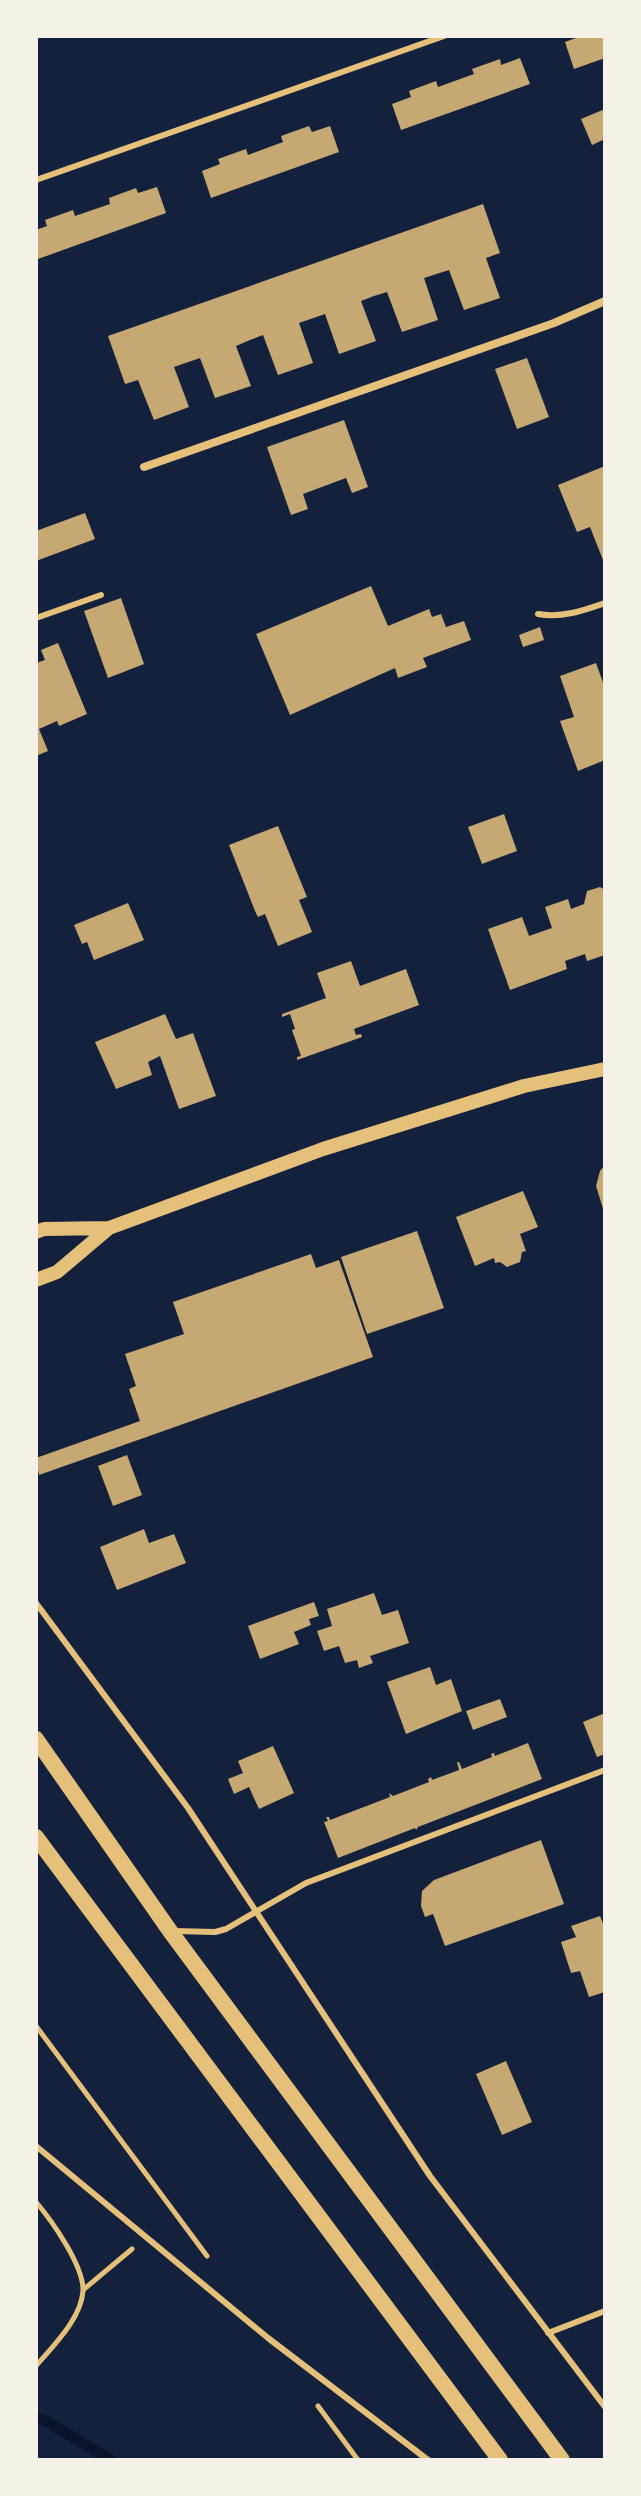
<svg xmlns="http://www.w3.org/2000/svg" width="641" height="2496" font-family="Arial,sans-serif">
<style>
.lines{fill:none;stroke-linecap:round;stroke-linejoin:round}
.stream{stroke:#0b132b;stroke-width:11}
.building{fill:#c6a872}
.path{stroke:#e5c07b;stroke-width:5}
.service{stroke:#e5c07b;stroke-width:6}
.minor{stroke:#e5c07b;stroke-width:8}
.tertiary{stroke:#e5c07b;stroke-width:14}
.secondary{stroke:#e5c07b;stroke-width:16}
</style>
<rect width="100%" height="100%" fill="#14213d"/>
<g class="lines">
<!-- stream -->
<path class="stream" d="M36,2418L46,2421L111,2460"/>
</g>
<!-- building -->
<path class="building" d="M581,36H605V58L574,69L565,42Z
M520,58L530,84L401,130L392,104L411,97L409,91L436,81L438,87L474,74L472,69L500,59L501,65Z
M605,109V139L592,145L581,119Z
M309,126L312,132L330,126L339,152L211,198L202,171L220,164L218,159L246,149L248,155L283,142L281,136Z
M157,187L166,213L38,259L36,230L47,226L45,220L73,210L75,216L110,204L109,198L136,188L138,193Z
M483,204L500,253L486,258L500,298L464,310L449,270L424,278L438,320L402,332L387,292L374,296L361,301L376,341L339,354L325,314L299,323L313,363L278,375L263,335L250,340L236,346L251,386L215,398L200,358L174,367L189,407L154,420L138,380L125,384L108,336Z
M527,358L549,417L517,429L495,369Z
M344,420L368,487L352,493L346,478L303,494L308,509L291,515L267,447Z
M605,466V565L590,527L577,532L558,485Z
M85,513L95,539L36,561V531Z
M371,586L388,626L429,609L432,617L441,614L446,627L464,621L471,640L423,658L427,667L398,678L395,668L290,715L256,634Z
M121,598L144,664L108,678L84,611Z
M540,627L544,640L523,647L519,635Z
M58,643L87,714L59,726L57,721L39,729L48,751L36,756V663L45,660L41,650Z
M596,663L605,688V760L578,771L560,721L574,717L560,676Z
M504,814L517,851L482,864L468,827Z
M278,826L307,897L299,900L312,932L278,946L265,914L258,917L255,911L229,845Z
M600,887L605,890V955L587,961L585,954L565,961L567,969L510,990L488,929L522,917L529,936L552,928L545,907L568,899L571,909L584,904L587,891Z
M128,903L144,940L94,960L87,942L82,944L74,925Z
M351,961L360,986L406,969L419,1005L354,1029L356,1035L361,1034L362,1037L297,1060V1057L301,1056L292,1030L295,1029L290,1014L282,1017V1014L326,998L317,973Z
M165,1014L176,1039L193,1033L216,1096L179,1109L160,1056L148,1062L152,1075L116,1089L95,1042Z
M605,1165V1215L596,1186L600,1171Z
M523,1191L538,1227L520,1234L526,1251L522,1252L520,1262L507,1267L500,1262L495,1263L494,1258L475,1266L456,1217Z
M417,1231L444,1308L367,1334L341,1257Z
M311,1254L316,1268L339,1260L373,1357L39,1475L36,1458L140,1421L129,1389L136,1386L125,1354L184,1334L173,1302Z
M127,1455L142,1495L113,1506L98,1466Z
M144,1529L149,1543L174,1534L186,1563L117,1590L100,1547Z
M374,1593L382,1615L398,1610L409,1643L370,1656L373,1663L359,1668L357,1660L345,1663L339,1646L324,1651L317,1631L332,1626L327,1609Z
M314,1602L319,1616L309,1619L311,1625L294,1632L299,1644L260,1659L248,1626Z
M430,1667L436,1685L451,1679L462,1711L406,1734L387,1682Z
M500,1699L507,1717L473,1730L466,1711Z
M605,1713V1754L597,1757L583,1722Z
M528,1743L542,1779L418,1827L416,1830L415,1828L338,1858L324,1822L328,1821L326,1817H329L330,1820L390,1797L389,1793L393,1796L429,1782L428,1779L431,1777L432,1780L459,1770L457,1762H459L462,1769L492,1757L491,1754L494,1753L495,1756Z
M273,1746L294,1793L259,1809L249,1787L234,1794L228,1779L243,1773L238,1761Z
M541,1840L564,1904L445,1946L433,1914L425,1917L421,1906L422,1891L434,1880Z
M600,1916L605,1928V1992L589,1997L580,1971L571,1973L561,1942L576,1937L571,1926Z
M506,2061L532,2122L502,2135L476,2074Z"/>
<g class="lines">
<!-- path -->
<path class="path" d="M36,2026L207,2256
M36,2202C52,2221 84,2266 83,2291C81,2319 53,2346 36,2366
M83,2290L132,2249
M318,2406L358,2460"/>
<!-- service -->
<path class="service" d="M36,180L444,36
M538,614C562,618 582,611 605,603
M36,618L101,595
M36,1603L188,1808L430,2176L605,2407
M174,1931L215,1932L226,1929L306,1883L605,1770
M36,2146L268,2338L428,2460
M548,2333L605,2311"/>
<!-- minor -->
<path class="minor" d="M144,467L554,323L605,301"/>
<!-- tertiary -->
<path class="tertiary" d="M36,1232L44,1229L109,1228L323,1149L524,1086L605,1069
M36,1280L57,1272L109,1228"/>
<!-- secondary -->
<path class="secondary" d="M36,1739L170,1931L562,2460
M36,1837L500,2460"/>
</g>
<!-- border -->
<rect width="641" height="2496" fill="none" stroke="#f6f1e7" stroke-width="76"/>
</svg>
